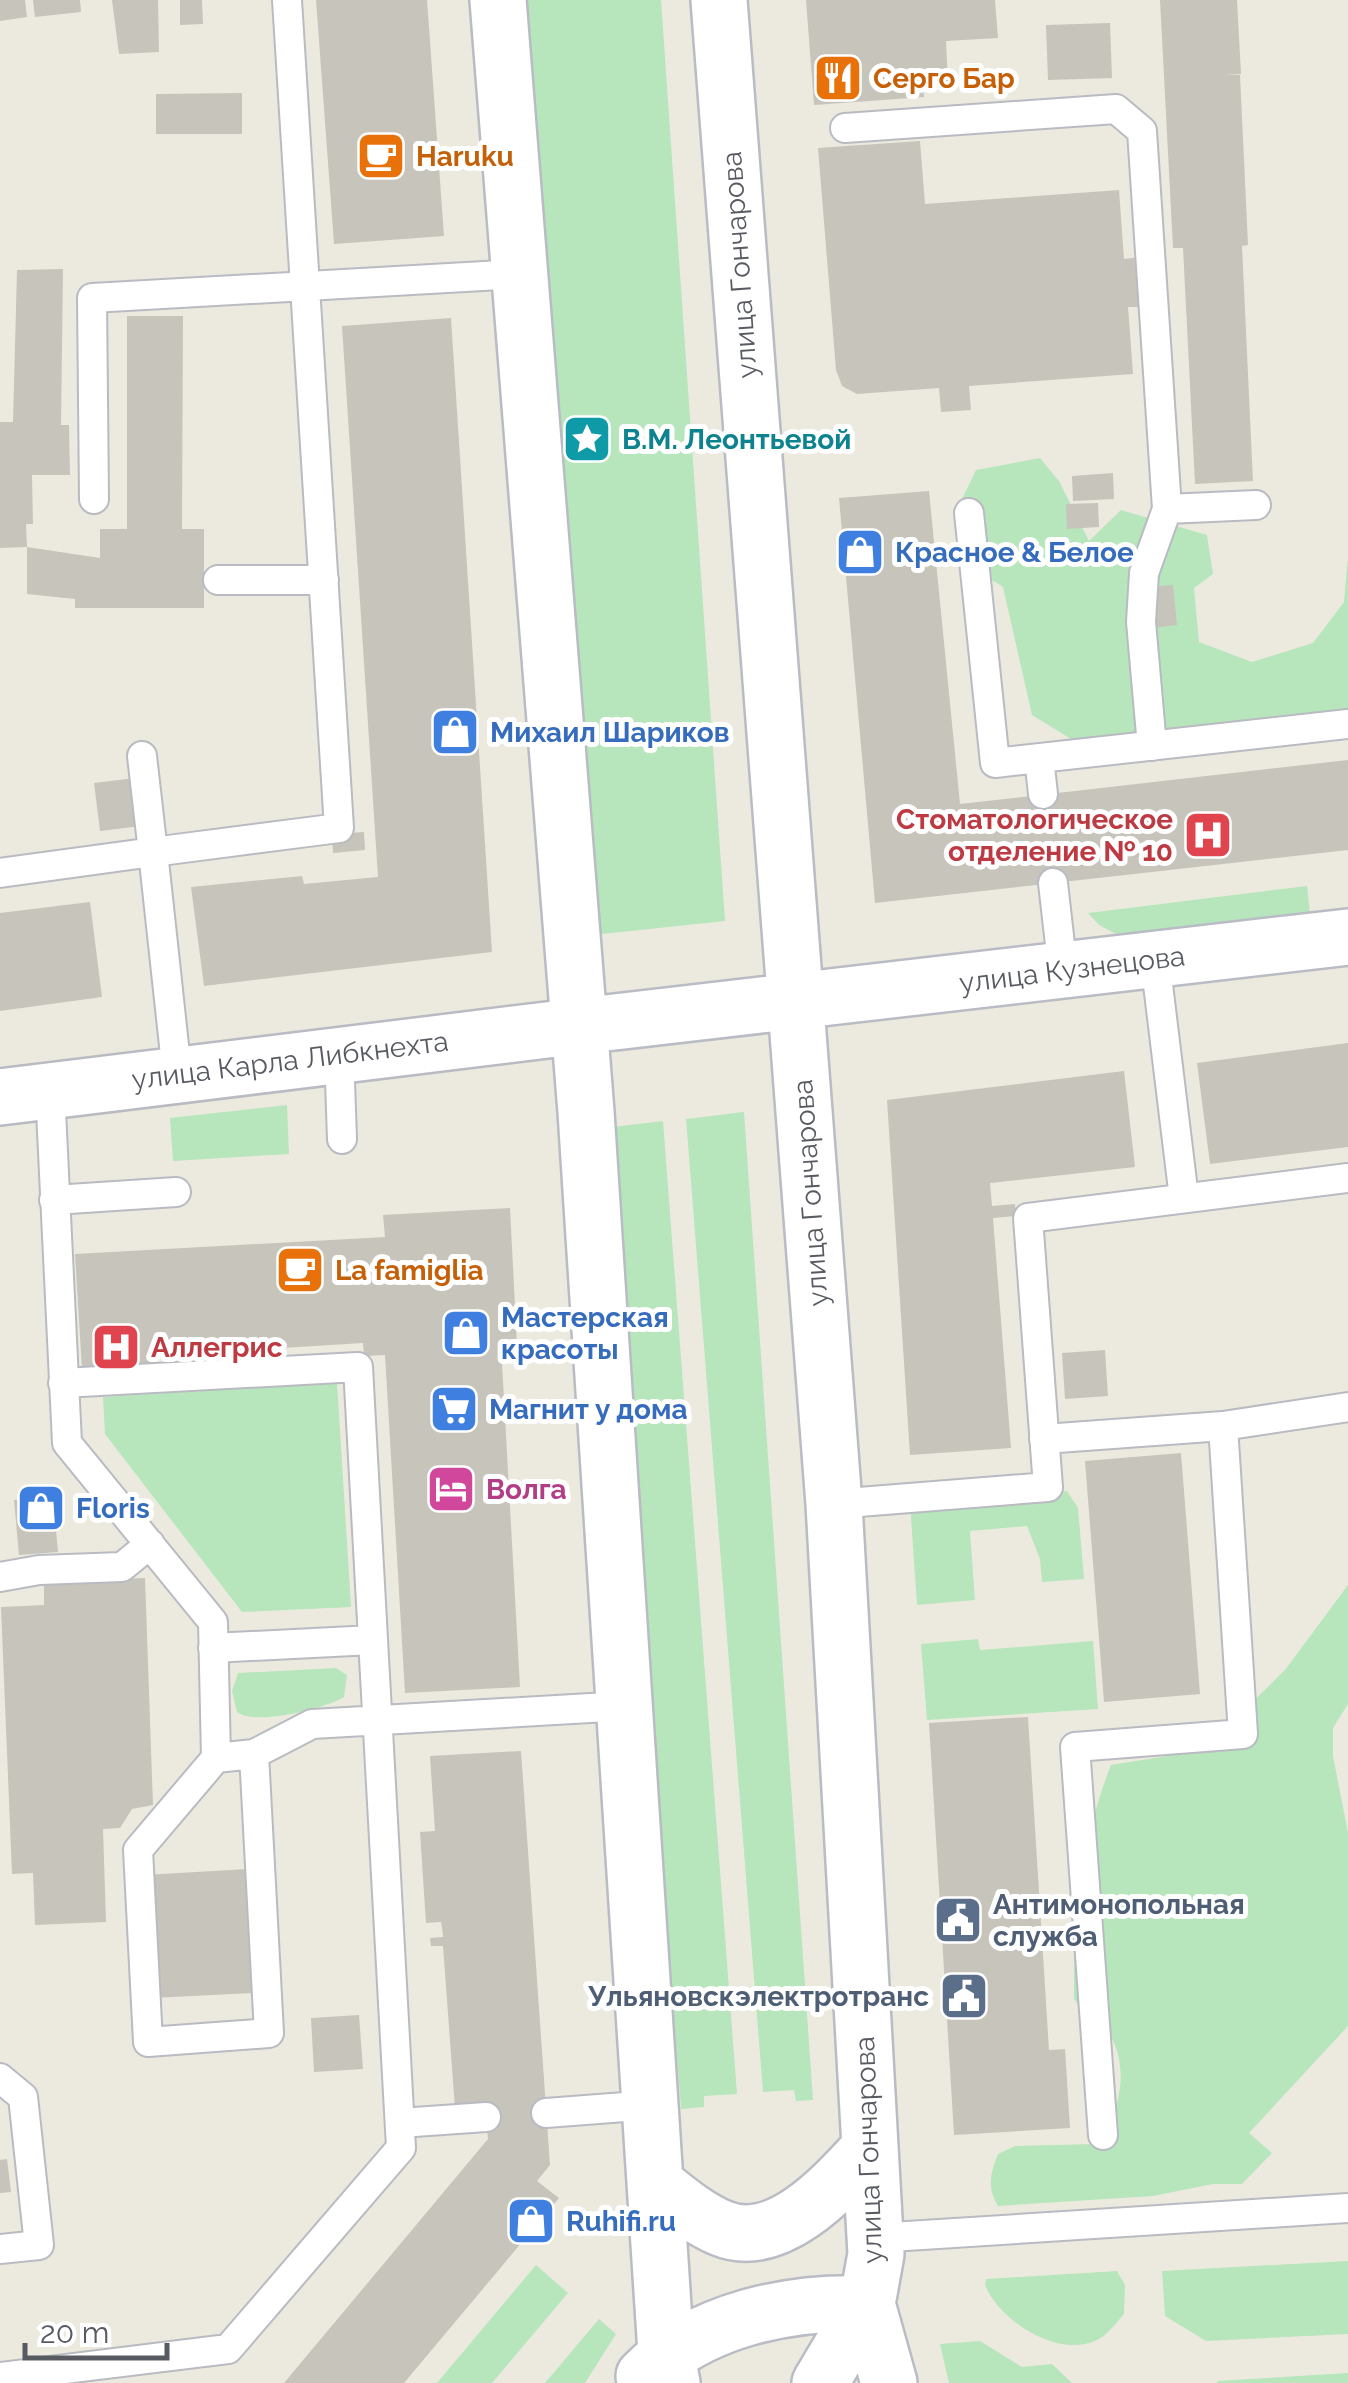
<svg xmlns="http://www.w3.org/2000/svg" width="1348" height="2383" font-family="Raleway,sans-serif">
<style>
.green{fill:#b7e6bc}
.building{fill:#c7c4bb}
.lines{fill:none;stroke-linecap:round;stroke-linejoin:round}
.lane-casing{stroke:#b9bbc2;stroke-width:32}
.street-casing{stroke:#b9bbc2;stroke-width:60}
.secondary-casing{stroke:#b9bcc4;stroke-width:60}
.lane{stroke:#fff;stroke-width:28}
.street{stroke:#fff;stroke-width:55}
.secondary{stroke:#fff;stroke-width:55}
.labels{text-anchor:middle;stroke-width:10;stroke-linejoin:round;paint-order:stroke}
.food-label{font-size:28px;font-weight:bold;fill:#c56008;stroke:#fff;text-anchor:start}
.street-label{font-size:28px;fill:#575a61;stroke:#fff}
.culture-label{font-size:28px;font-weight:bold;fill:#0d838f;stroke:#fff;text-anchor:start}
.shop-label{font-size:28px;font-weight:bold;fill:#366cbe;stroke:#fff;text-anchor:start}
.health-label{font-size:28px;font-weight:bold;fill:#be3a42;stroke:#fff;text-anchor:end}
.hotel-label{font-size:28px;font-weight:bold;fill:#b23c85;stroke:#fff;text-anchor:start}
.service-label{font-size:28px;font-weight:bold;fill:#4e5e75;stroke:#fff;text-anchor:start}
</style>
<rect width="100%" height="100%" fill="#eceade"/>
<!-- green -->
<path class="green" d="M525,0H661L725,921L593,935Z
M1040,458L1059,481L1089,541L1121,510L1207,535L1213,574L1194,588L1199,642L1252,662L1313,643L1344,602L1348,557V718L1071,739L1032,715L1003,587L969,566L960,503L976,470Z
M1307,886L1310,913L1118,935L1099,925L1088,913Z
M287,1105L289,1154L173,1161L170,1118Z
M744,1112L813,2100L796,2101L794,2090L763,2092L686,1119Z
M663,1121L737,2094L704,2096V2107L681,2109L605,1128Z
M337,1383L351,1607L242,1612L105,1434L103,1397Z
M1067,1491L1078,1508L1084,1579L1042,1582L1040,1559L1027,1526L970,1531L975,1600L917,1605L910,1503Z
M1348,1585V1704L1333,1728V1756L1348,1833V2026L1249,2133L1272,2153L1242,2184H1213L1153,2196L998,2206C987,2188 990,2174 998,2154L1015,2146L1096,2144C1120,2116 1131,2066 1108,2032C1100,2020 1084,2012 1074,1999C1073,1920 1082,1838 1111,1765L1204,1750L1285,1670Z
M978,1639L980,1650L1093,1641L1098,1709L927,1720L921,1644Z
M336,1668L347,1675L344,1697C325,1709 254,1726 237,1712L232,1691L238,1673Z
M1348,2261V2334L1206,2341L1165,2316L1162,2271Z
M536,2265L568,2293L492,2383H437Z
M1117,2271L1125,2285L1124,2314C1116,2323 1107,2336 1095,2341C1056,2358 998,2319 985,2285L986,2279Z
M599,2319L616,2334L585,2383H545Z
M980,2341L1022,2367L1052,2364L1072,2383H949L940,2344Z
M1348,2373V2383H1218L1217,2381Z"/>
<!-- building -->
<path class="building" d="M0,0H25L27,17L0,21Z
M33,0H80L81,12L35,17Z
M112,0H158L159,52L119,54Z
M180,0H202L203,24L180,25Z
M316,0H427L444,236L334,244Z
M806,0H995L998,38L946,41L948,83L923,85L924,97L814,105Z
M1160,0H1237L1241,74L1225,75H1240L1248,245L1242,246L1253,481L1195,484L1183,248H1173Z
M1110,23L1112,78L1048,80L1046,25Z
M242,93V134H156V94Z
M920,141L925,204L1119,190L1124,259L1140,257L1144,307H1128L1133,374L969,386L971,410L941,412L939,388L857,394L842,386L836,370L818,148Z
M63,269L61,425H69L70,475H32L33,524H26L27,547L0,548V422H13L17,270Z
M127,316H183L182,529H204V608H75V599L27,594V547L100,558V529H127Z
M451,318L492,952L204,986L191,887L302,876L304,884L378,877L342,326Z
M1113,473L1114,499L1073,501L1072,476Z
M929,491L960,804L1348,760V850L875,903L839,498Z
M1098,503L1099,527L1067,529L1066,504Z
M1173,585L1177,625L1152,628L1148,587Z
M135,778L141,826L100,831L94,783Z
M364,832L365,850L333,853L332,834Z
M90,902L102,997L0,1011V913Z
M1348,1043V1147L1210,1164L1197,1063Z
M1124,1071L1135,1167L990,1183L992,1206L1015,1204L1016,1216L993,1218L1011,1448L910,1455L887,1100Z
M510,1208L517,1345H501L520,1687L405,1693L385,1355L364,1356L363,1343L216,1352L217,1363L187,1366L186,1354L157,1356L158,1365L82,1369L75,1254L385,1237L383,1215Z
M1105,1350L1108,1396L1065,1399L1062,1353Z
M1181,1453L1200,1694L1104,1702L1085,1461Z
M53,1497L58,1552L19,1555L14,1500Z
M145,1578L153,1805L132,1809L120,1828L103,1829L106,1922L35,1925L33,1873L12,1874L1,1607L44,1605V1586L37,1582Z
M1028,1717L1049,2050L1065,2049L1070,2128L954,2135L929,1723Z
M521,1751L550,2165L537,2181L559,2198L404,2383H284L488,2139L485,2106L455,2108L443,1946H431L430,1938L443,1937L442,1928L441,1922L426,1923L420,1832L435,1831L430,1756Z
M247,1869L253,1993L152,1998L145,1875Z
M359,2015L363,2069L314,2072L311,2018Z
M7,2159L11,2192L0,2193V2160Z"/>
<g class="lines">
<!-- lane casing -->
<g class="lane-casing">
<path id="lane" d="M845,128L1116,109L1142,131L1167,509L1144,573L1141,622L1152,746
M94,499L92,298L520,274
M1167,509L1256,505
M969,513L995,763L1348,724
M218,580H324
M1039,758L1043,794
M0,873L153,852L142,756
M1053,883L1063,971
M1155,960L1184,1198
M339,1052L342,1139
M177,1073L153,852L339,828L287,0
M50,1090L67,1443L213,1622L216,1758
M54,1200L176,1192
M1223,1426L1348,1407
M1044,1439L1223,1426L1243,1734L1075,1747L1103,2135
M834,1504L1048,1487L1028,1218L1348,1178
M0,1577L39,1570L122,1567L150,1544
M213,1648L373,1640
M254,1754L269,2033L148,2042L138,1850L216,1758L254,1754L312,1724L625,1706
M0,2078L23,2097L39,2245L0,2249
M546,2113L651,2105
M400,2123L486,2117
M875,2238L1348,2208
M0,2377L228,2349L401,2148L358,1367L63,1383"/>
</g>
<!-- street casing -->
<g class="street-casing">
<path id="street" d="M0,1097L580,1026"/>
</g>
<!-- secondary casing -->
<g class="secondary-casing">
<path id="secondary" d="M498,0L586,1112L666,2353L672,2383
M719,0L834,1504L876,2254L867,2304L889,2383
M580,1026L1348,937
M656,2184C676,2200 697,2218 721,2228C778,2252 836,2185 870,2148
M644,2376C700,2319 790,2301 867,2304
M820,2383L867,2304"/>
</g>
<!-- lane -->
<use href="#lane" class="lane"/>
<!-- street -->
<use href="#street" class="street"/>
<!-- secondary -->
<use href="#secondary" class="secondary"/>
</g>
<!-- icons -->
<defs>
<g id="restaurant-square" transform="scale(2.5)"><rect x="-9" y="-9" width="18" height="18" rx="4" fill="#e8710a" stroke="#fff"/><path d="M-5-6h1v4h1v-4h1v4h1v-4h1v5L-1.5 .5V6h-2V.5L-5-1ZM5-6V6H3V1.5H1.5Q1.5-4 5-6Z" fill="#fff"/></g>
<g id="cafe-square" transform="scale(2.5)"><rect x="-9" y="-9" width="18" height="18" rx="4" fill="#e8710a" stroke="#fff"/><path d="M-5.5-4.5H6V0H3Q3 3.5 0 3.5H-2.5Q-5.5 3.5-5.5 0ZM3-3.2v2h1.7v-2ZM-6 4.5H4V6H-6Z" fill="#fff"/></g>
<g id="sight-square" transform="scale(2.5)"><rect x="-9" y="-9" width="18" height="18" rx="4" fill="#0f9aa8" stroke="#fff"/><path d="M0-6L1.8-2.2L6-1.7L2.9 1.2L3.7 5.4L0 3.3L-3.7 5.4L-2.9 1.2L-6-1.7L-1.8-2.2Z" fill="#fff"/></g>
<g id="shop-square" transform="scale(2.5)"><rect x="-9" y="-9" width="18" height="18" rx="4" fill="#3f7fe0" stroke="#fff"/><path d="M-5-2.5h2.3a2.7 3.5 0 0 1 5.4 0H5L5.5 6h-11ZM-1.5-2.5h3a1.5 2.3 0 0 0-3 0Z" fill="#fff"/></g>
<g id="hospital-square" transform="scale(2.5)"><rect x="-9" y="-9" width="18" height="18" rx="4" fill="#e0444e" stroke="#fff"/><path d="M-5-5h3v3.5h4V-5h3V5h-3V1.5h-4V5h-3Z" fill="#fff"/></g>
<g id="supermarket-square" transform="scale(2.5)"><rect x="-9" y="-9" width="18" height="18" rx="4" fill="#3f7fe0" stroke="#fff"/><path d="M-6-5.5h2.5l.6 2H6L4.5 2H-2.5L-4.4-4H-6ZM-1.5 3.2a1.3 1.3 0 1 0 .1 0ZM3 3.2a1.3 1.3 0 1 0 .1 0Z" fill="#fff"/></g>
<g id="hotel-square" transform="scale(2.5)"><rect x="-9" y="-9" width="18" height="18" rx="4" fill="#d1479c" stroke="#fff"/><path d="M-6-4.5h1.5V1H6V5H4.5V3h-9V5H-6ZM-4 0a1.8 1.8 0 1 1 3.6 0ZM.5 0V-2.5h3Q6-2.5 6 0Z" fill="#fff"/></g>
<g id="civic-square" transform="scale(2.5)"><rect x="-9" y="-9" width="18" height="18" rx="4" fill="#5c6f8a" stroke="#fff"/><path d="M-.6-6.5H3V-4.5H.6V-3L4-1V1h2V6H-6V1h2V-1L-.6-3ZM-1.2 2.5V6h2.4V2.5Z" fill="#fff"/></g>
</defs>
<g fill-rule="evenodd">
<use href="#restaurant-square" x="838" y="78"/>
<use href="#cafe-square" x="381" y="156"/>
<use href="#sight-square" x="587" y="439"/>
<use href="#shop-square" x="860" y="552"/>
<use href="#shop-square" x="455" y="732"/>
<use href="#hospital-square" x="1208" y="835"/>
<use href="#cafe-square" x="300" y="1270"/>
<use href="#shop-square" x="466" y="1333"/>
<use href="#hospital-square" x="116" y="1347"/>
<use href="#supermarket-square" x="454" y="1409"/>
<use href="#hotel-square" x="451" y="1489"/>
<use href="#shop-square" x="41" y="1508"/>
<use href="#civic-square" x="958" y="1920"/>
<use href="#civic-square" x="964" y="1996"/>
<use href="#shop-square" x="531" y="2221"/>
</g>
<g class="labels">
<!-- food labels -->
<g class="food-label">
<text x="873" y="88">Серго Бар</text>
<text x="416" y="166">Haruku</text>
<text x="335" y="1280">La famiglia</text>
</g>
<!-- street labels -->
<g class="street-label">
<text transform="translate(739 265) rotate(-94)" y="10">улица Гончарова</text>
<text transform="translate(1072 969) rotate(-7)" y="10">улица Кузнецова</text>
<text transform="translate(290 1060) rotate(-7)" y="10">улица Карла Либкнехта</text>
<text transform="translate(810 1193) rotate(-94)" y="10">улица Гончарова</text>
<text transform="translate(868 2150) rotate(-92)" y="10">улица Гончарова</text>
</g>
<!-- culture labels -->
<g class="culture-label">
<text x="622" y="449">В.М. Леонтьевой</text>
</g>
<!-- shop labels -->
<g class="shop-label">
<text x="895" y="562">Красное &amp; Белое</text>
<text x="490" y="742">Михаил Шариков</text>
<text x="501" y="1327">Мастерская<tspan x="501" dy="32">красоты</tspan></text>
<text x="489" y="1419">Магнит у дома</text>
<text x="76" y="1518">Floris</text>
<text x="566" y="2231">Ruhifi.ru</text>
</g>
<!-- health labels -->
<g class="health-label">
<text x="1173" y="829">Стоматологическое<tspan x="1173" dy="32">отделение № 10</tspan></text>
<text x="151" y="1357" text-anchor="start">Аллегрис</text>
</g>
<!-- hotel labels -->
<g class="hotel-label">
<text x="486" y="1499">Волга</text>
</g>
<!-- service labels -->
<g class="service-label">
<text x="993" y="1914">Антимонопольная<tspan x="993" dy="32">служба</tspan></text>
<text x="929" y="2006" text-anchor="end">Ульяновскэлектротранс</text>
</g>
</g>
<!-- scale -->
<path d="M25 2343v15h142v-15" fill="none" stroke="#575a61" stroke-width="5"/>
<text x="40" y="2343" font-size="30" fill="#575a61" stroke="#ffffff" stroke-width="8" paint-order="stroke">20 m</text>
</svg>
